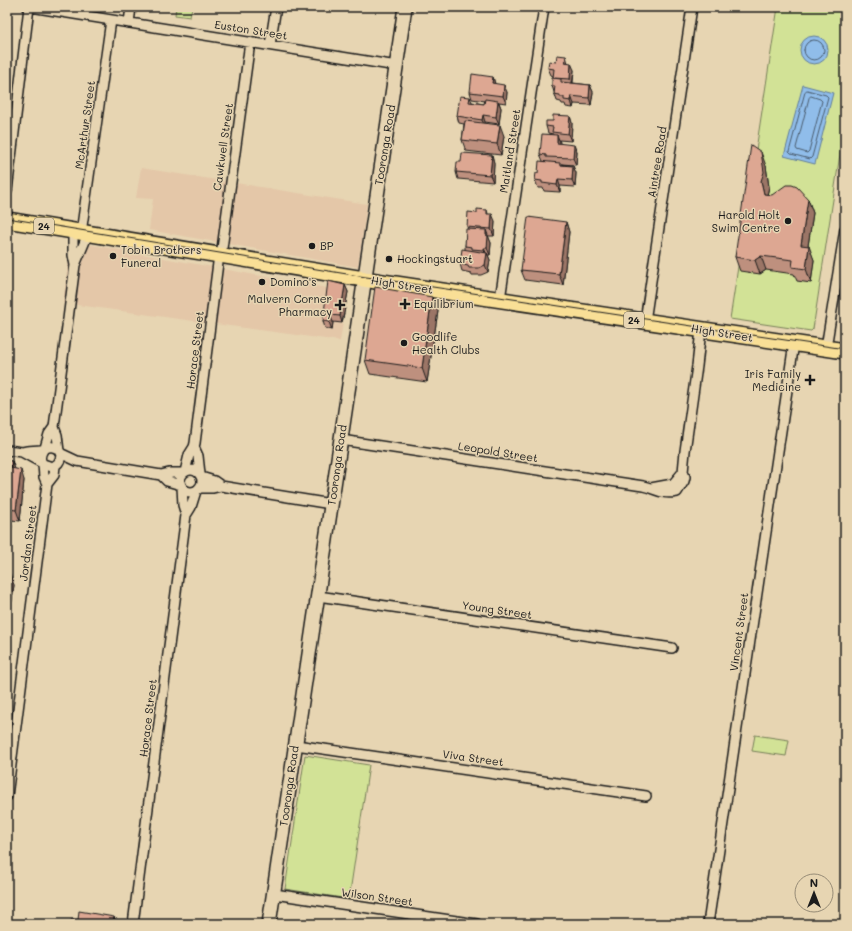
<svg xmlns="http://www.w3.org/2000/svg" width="852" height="931" font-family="Mali,sans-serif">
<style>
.built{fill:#e4c7a8}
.green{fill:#d2e296;stroke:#777f59}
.water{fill:#90bdea;stroke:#627d98}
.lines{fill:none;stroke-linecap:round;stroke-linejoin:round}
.shore{stroke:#4a5c6e;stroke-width:1}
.minor-casing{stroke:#1c1c1c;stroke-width:12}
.secondary-casing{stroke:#1c1c1c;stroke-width:16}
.primary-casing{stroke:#1c1c1c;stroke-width:18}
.minor{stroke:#e7d5b2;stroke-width:9}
.secondary{stroke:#e7d5b2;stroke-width:13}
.primary{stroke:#f9df96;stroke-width:15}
.tram{stroke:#1c1c1c;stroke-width:1}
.wall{fill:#be907e;stroke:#1c1c1c}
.shaded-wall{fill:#9b7566;stroke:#1c1c1c}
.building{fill:#dda792;stroke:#1c1c1c}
.poi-dot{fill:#1c1c1c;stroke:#e7d5b2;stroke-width:1.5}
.labels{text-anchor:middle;stroke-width:3;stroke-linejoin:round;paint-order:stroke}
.shield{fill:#e7d5b2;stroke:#595449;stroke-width:1}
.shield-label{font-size:10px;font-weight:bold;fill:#1c1c1c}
.street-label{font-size:11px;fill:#1c1c1c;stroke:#e7d5b2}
.poi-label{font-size:11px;fill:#1c1c1c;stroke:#e7d5b2;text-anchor:start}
</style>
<rect width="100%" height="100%" fill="#e7d5b2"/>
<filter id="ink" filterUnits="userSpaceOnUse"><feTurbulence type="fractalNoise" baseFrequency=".025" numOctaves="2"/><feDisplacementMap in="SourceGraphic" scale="8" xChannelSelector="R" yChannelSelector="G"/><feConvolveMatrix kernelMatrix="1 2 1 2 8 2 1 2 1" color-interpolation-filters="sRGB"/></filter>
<g filter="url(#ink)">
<!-- built -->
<path class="built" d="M141,168L367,204L358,267L149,230L153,199L136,198Z
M71,241L348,292L340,341L63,303Z"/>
<!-- green -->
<path class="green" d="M176,7H192L190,17L175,15Z
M778,7H845V122L813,329L811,331L730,319Z
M755,735L789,740L786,756L752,751Z
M305,755L369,765L349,899L285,889Z"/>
<!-- water -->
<path class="water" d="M800 50a14 14 0 1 1 28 0a14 14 0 1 1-28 0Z
M803,85L833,93L815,164L784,156Z"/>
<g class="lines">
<!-- shore -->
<path class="shore" d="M804 50a10 10 0 1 1 20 0a10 10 0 1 1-20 0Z
M807,90L826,95L828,97L812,157L810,159L791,154L789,152L805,92Z
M811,96L820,99L822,101L809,151L807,153L797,150L796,148L809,98Z"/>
<!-- minor casing -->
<g class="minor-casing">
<path id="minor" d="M31,7L397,66
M129,23L131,7
M270,45L276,7
M7,191L29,7
M73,231V255L75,265
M81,233L111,20
M221,256L250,42
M500,299L544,7
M645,321L692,7
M826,348L845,229
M341,440L643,486C657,489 661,495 677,492L684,481L685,477L683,472L685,451L697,366L701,330
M194,447L198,456L200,474
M45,448L49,434L54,427
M7,450L22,452L42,463
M59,451L57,435L54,427L75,265L88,234
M22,452C29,450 34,451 41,450C45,449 48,446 53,447C65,449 62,464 52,467L43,464C39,460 40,455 43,450
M60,453L77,461L161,475L169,473H183
M43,464L44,477L47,484
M180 481a11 11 0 1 1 22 0a11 11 0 1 1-22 0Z
M185,472L189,455L194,447L195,443L219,255
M161,475L167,481L181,485
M201,477L214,481L221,486L331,504
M199,488H213L221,486
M651,488L673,484L683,472
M186,515L191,507L196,491
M318,596L672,648
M296,745L646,796
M7,796L47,484L54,475L55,466
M274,894L477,924
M133,924L186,515L183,505L182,487
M708,924L794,343"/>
</g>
<!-- secondary casing -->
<g class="secondary-casing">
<path id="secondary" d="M269,924L405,7"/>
</g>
<!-- primary casing -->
<g class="primary-casing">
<path id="primary" d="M7,220L382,282L845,351"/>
</g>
<!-- minor -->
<use href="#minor" class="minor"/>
<!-- secondary -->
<use href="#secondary" class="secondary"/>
<!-- primary -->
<use href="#primary" class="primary"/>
<!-- tram -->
<path class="tram" d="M7,218L353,275L845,349"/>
</g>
<!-- wall -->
<path class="wall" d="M556,62H568L574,70L573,83L590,85L593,92L591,105L574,104L573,108L566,107L565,104H562L561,102L557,101L552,86L553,76L551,75L548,68Z
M493,77L495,84L507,92L506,103L499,102L501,108L499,124L485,122V124L504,136L501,155L466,151L462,140L464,124L459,123L457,116L470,97L472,102L484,104L485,101L472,99L470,92Z
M570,116L572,123L571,141L559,140L560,144L577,152L576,165L561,164L573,166L576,173L575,187L560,186V192L544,191L543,188H538L535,180L543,161L540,154L553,135V134L548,133L546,126L553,121Z
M492,155L494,163L493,182L458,179L456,172Z
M766,166L769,187L767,195L808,199L813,213L808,246L814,260L811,283L797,281L794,274L766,270L760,274L740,271L735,257Z
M487,210L488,214L495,221L494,236H488L491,243L490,255H488L490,260L488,272L481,275H472L471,273L462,271L460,264L465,249V246L468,229L467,227L477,213Z
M566,222L569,232L563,285L525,280L521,270Z
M345,285L348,292L342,323L333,322L332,330L325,328L323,321Z
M432,297L438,311L427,382L370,374L365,360Z
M7,461H12L15,469L24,480L20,521L11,520L8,509Z
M7,574L14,585L11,606H7Z"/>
<!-- shaded-wall -->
<path class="shaded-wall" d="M566,56L568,63L565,62Z
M571,63L574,70L572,86L570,79Z
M493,77L495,84L492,83Z
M504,85L507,92L506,103L503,96Z
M590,85L593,92L591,105L589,98Z
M571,96L574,104L573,108L571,101Z
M498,101L501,108L499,124L496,117Z
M483,115L485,122V127L482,120Z
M570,116L572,123L571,141L568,134Z
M500,125L504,136L501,155L497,144Z
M557,135L560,142L559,151L557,143Z
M574,145L577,152L576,165L573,158Z
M761,152L766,166L769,187L767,195L764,194L761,181Z
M492,155L494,163L493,182L490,175Z
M573,166L576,173L575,187L572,180Z
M558,179L560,186V192L557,185Z
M808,199L813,213L806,259L801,245Z
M492,214L495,221L494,236L491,229Z
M566,222L569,232L563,285L559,274Z
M486,230L491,243L490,255L487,248L486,235Z
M809,246L814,260L811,283L806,269Z
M484,248L487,255V253L490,260L488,272L485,265L486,257L484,250Z
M761,256L766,270L760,274L755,260Z
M345,285L348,292L342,323L340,316Z
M432,297L438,311L427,382L422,368Z
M330,315L333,322L332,330L329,322Z
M12,461L16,472L11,468Z
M21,470L24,480L20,521L16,510Z
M8,515L12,526L9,550L7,545V526Z
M7,547L10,555L7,573Z
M10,574L14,585L11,606L7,596Z
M7,609L8,613L7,622Z
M114,917L117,924H113Z"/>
<!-- building -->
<path class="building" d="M557,55L566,56L565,62L571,63L570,79L553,78L554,69L548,68L549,61L556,62Z
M472,74L493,77L492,83L504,85L503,96L470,92Z
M552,78L561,79V82L590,85L589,98L571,96V101L564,100V97H560V95L554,94L555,86H552Z
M460,96L470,97L469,102L484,104L485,99L498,101L496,117L483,115L482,120L457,116Z
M553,115L570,116L568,134L552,132L553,127L546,126V121H553Z
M465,121L500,125L497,144L462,140Z
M542,134L557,135V143L574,145L573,158L546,157V155L540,154Z
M751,145L761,152L764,172L761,181L764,194L772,195L786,185H792L797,187L808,199L801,245L809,246L806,269L792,267L793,260L761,256L755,260L735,257Z
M462,153L492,155L490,175L456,172L457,162H461Z
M539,161L560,163V165L573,166L572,180L558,179L557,185L542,183V181L535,180L536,173H538Z
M477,209L487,210V214H492L491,229L467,227L468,212L477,213Z
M528,217L566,222L559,274L521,270Z
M466,229L486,230V235L488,236L487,248H484V250L472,249V247L465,246Z
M462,249L487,253L485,265L479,268H469L468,266L460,264Z
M328,281L345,285L340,316L330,315L329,322L323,321Z
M375,287L432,297L422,368L365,360Z
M844,309H845V319H844Z
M7,461H12L11,468L21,470L16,510L8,509L9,495H7Z
M7,515H8L7,526Z
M7,574H10L7,596Z
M79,911L114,917L113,924H70L71,920H78Z"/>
</g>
<!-- markers -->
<g class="poi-dot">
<circle cx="788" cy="221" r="4"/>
<circle cx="312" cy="246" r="4"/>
<circle cx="113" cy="256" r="4"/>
<circle cx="389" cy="259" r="4"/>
<circle cx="262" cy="282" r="4"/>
<path d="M403 298h4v4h4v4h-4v4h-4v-4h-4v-4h4z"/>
<path d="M338 299h4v4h4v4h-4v4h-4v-4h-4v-4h4z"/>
<circle cx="404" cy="343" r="4"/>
<path d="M808 374h4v4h4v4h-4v4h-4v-4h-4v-4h4z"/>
</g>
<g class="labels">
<!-- shield labels -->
<g class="shield">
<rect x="34" y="218" width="20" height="16" rx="3"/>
<rect x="624" y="312" width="20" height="16" rx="3"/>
</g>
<g class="shield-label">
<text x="44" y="230">24</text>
<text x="634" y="324">24</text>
</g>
<!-- street labels -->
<g class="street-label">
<text transform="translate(251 30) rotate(9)" y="4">Euston Street</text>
<text transform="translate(85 125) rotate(-82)" y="4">McArthur Street</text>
<text transform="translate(385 145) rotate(-81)" y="4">Tooronga Road</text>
<text transform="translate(223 147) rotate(-82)" y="4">Cawkwell Street</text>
<text transform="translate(510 151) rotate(-81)" y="4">Maitland Street</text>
<text transform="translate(657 162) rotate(-81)" y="4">Aintree Road</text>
<text transform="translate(402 285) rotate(9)" y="4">High Street</text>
<text transform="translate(722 333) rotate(9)" y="4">High Street</text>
<text transform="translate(195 350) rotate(-83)" y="4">Horace Street</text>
<text transform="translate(498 452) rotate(9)" y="4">Leopold Street</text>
<text transform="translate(337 465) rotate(-82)" y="4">Tooronga Road</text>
<text transform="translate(28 543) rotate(-83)" y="4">Jordan Street</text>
<text transform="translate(497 610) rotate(8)" y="4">Young Street</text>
<text transform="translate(739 632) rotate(-82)" y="4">Vincent Street</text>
<text transform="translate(148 718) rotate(-83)" y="4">Horace Street</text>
<text transform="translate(473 758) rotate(8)" y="4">Viva Street</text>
<text transform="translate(289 786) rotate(-82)" y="4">Tooronga Road</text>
<text transform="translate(377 897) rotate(8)" y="4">Wilson Street</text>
</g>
<!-- poi labels -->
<g class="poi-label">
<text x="780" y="219" text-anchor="end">Harold Holt<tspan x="780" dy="13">Swim Centre</tspan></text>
<text x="320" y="250">BP</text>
<text x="121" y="254">Tobin Brothers<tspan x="121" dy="13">Funeral</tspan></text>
<text x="397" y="263">Hockingstuart</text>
<text x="270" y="286">Domino's</text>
<text x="332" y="303" text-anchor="end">Malvern Corner<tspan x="332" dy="13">Pharmacy</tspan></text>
<text x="414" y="308">Equilibrium</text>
<text x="412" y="341">Goodlife<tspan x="412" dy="13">Health Clubs</tspan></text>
<text x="801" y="378" text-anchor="end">Iris Family<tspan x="801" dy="13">Medicine</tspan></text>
</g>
</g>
<!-- margin -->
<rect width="852" height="931" fill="none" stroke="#e7d5b2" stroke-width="24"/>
<rect x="12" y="12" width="828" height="907" fill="none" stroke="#1c1c1c" stroke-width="1.5" filter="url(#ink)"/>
<!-- north arrow -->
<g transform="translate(814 893)"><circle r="19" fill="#e7d5b2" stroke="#968b76"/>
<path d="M0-3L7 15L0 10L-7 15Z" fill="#1c1c1c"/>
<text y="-6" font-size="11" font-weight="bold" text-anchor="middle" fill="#1c1c1c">N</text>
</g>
</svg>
